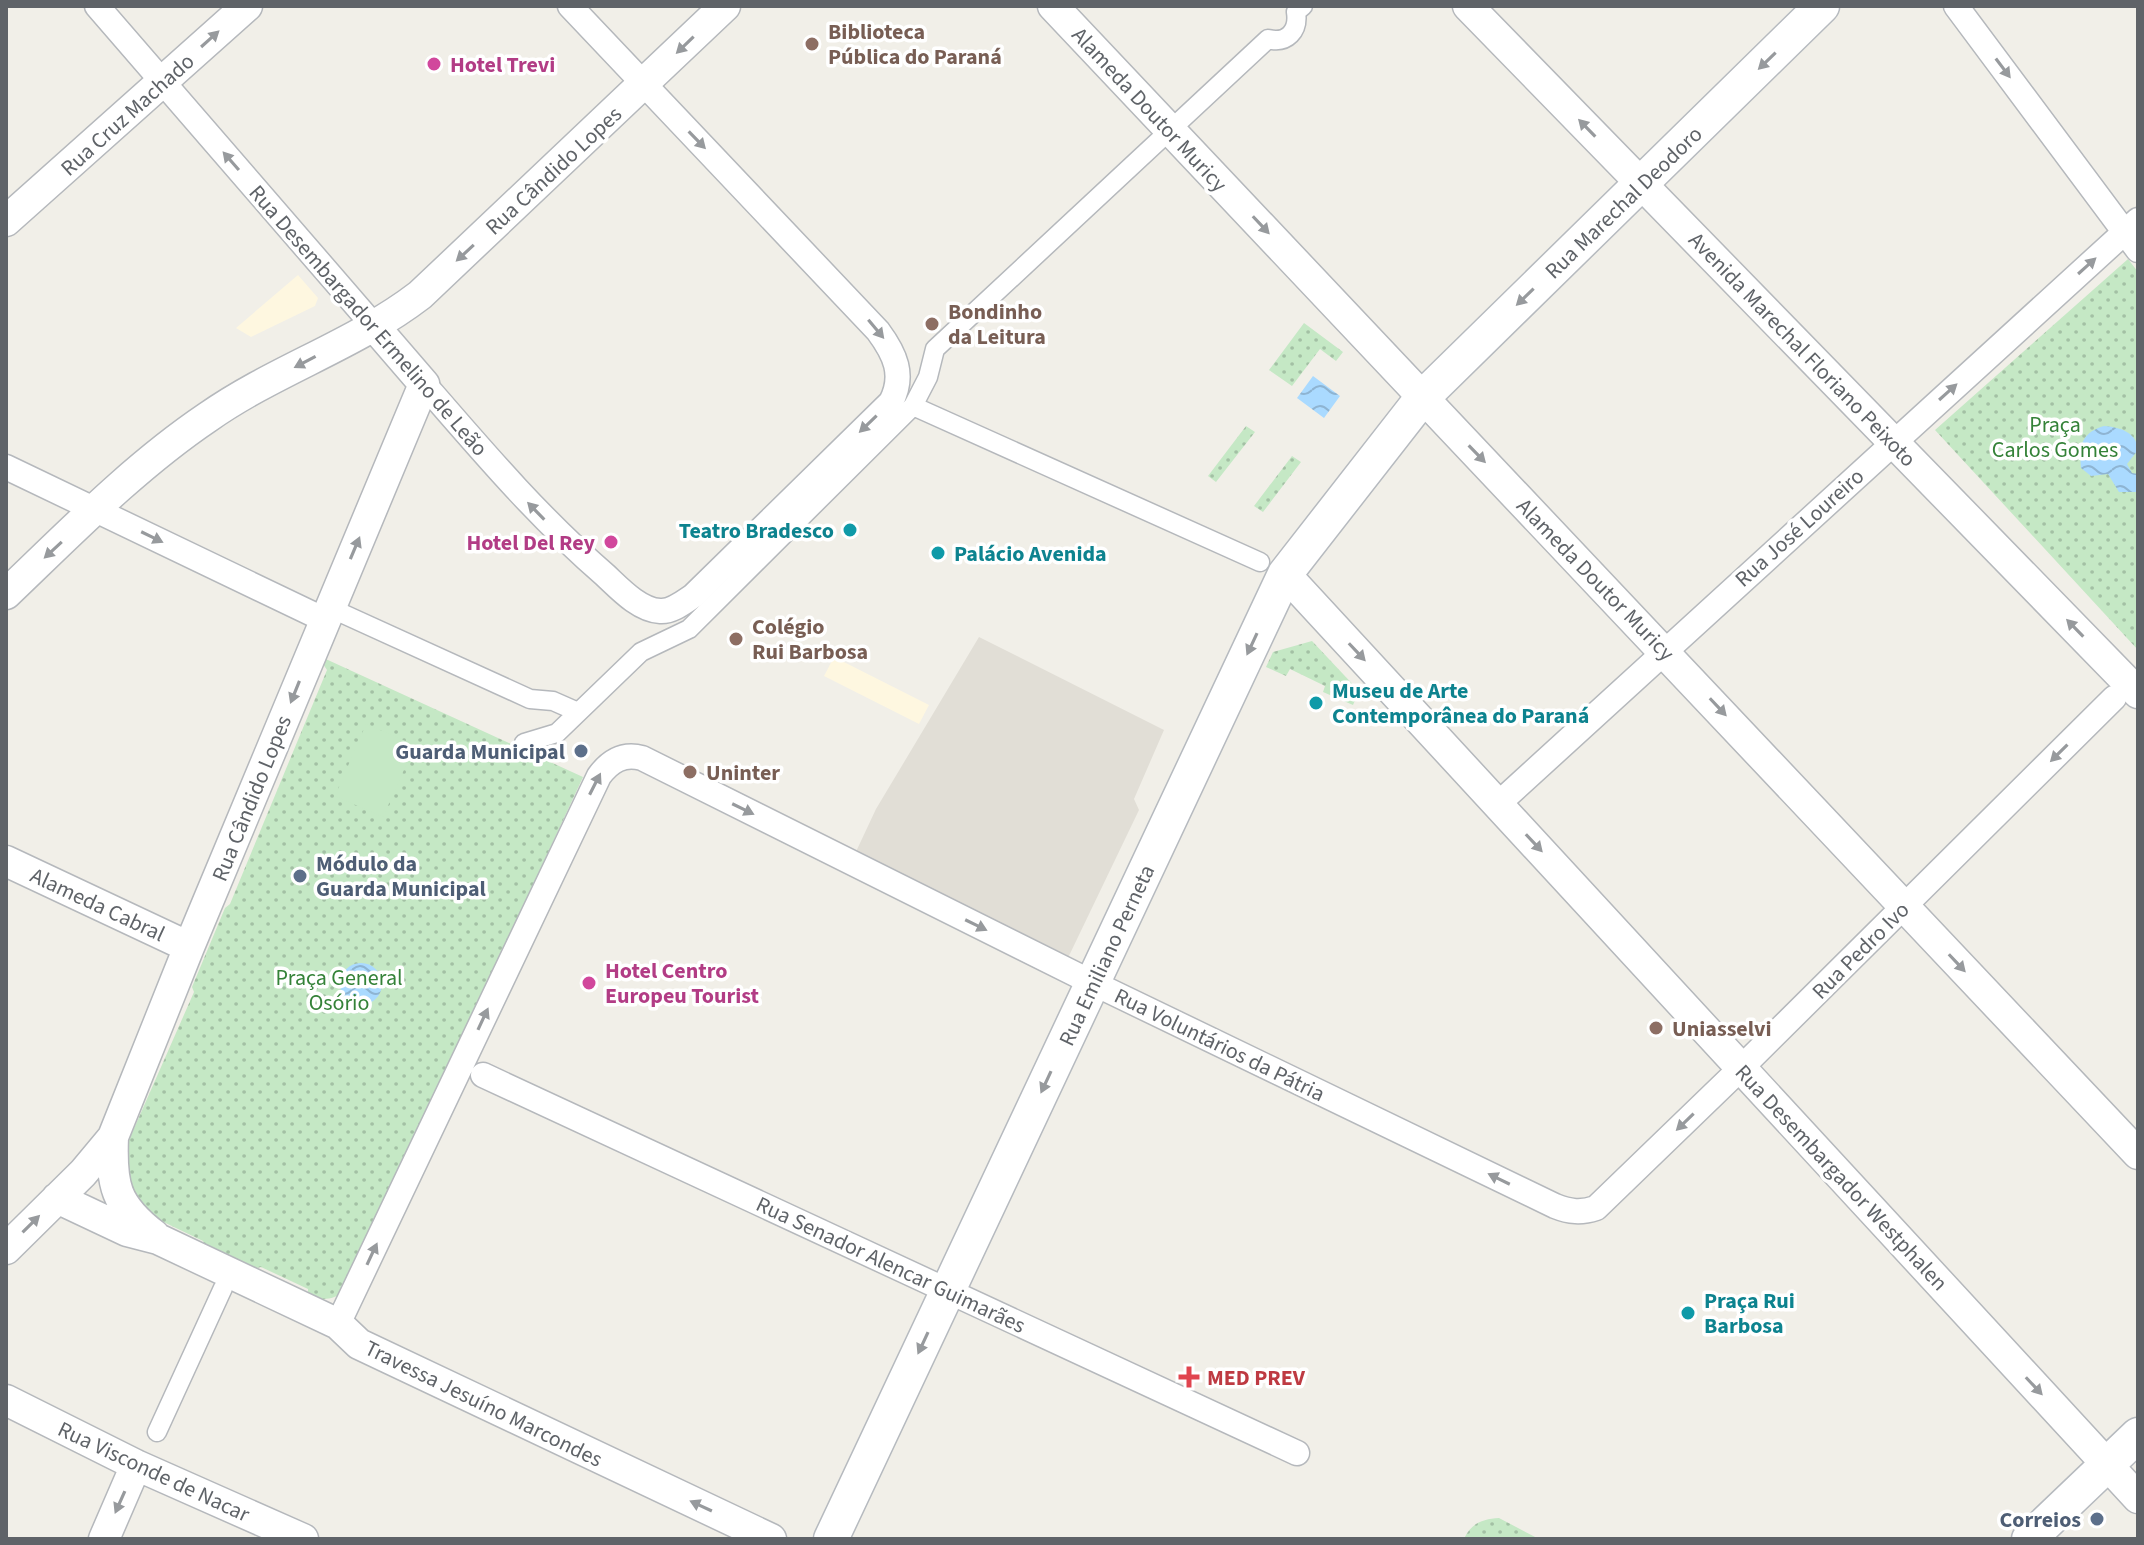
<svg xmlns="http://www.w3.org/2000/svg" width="2144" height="1545" font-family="'Source Sans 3',sans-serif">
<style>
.commercial{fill:#fef7e0}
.education{fill:#e1ded6}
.grass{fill:url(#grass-dots)}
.garden{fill:#c5e8c5}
.water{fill:url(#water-waves)}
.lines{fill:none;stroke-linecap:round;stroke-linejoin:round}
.pedestrian-casing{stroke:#b5b8bc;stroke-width:21}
.minor-casing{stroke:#b5b8bc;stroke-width:27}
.tertiary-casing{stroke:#b5b8bc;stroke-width:33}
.secondary-casing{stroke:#b6babf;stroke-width:37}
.pedestrian{stroke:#fff;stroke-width:18}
.minor{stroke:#fff;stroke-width:24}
.tertiary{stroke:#fff;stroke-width:30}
.secondary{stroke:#fff;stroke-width:34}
.oneway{fill:#979a9d}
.education-dot{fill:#8d6e63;stroke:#fff;stroke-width:3}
.hotel-dot{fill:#d1479c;stroke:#fff;stroke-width:3}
.culture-dot{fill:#0f9aa8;stroke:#fff;stroke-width:3}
.service-dot{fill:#5c6f8a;stroke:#fff;stroke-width:3}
.health-dot{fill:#e0444e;stroke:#fff;stroke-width:3}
.labels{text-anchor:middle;stroke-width:7;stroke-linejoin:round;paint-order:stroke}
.education-label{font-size:22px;font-weight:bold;fill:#785e54;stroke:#fff;text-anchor:start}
.hotel-label{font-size:22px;font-weight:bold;fill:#b23c85;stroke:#fff;text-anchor:start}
.street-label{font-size:22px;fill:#5f6368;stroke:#fff}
.park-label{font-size:22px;fill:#348238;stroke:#fff}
.culture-label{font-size:22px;font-weight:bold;fill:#0d838f;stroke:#fff;text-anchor:start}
.service-label{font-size:22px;font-weight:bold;fill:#4e5e75;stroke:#fff;text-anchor:end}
.health-label{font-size:22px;font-weight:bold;fill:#be3a42;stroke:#fff;text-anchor:start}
</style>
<defs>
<pattern id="grass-dots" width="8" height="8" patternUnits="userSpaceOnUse" patternTransform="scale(2)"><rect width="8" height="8" fill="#c5e8c5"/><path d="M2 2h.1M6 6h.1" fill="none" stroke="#a3c0a4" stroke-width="1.8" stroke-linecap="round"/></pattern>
<pattern id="water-waves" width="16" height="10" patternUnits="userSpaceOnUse" patternTransform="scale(2)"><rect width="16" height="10" fill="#aadaff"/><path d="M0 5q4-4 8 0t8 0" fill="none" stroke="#8eb4d2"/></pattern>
</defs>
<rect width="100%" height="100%" fill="#f1efe8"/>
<!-- commercial -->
<path class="commercial" d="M298,275L318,298L315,306L251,337L236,328Z
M834,657L929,705L919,724L824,676Z"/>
<!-- education -->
<path class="education" d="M979,637L1164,730L1134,799L1139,810L1066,962L853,858L876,809Z"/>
<!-- grass -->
<path class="grass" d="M2128,259L2138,272V650L1935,430Z
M1304,323L1343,352L1336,361L1320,349L1292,386L1269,370Z
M1246,426L1255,432L1216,482L1208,476Z
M1292,456L1301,462L1263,512L1254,506Z
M1312,641L1359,691L1353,705L1323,692L1325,686L1290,669L1286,676L1266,667L1273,652Z
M317,655L583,777L345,1292C333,1299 322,1302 308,1295V1289L261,1267L253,1269L206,1248L203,1241L151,1216L142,1218L121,1158L194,992L192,987L225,908L230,904L327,670Z
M1499,1518L1539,1539H1464C1471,1523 1483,1519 1499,1518Z"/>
<!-- garden -->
<path class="garden" d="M366,724L415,745L383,817L335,796Z"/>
<!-- water -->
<path class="water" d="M1313,376L1340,396L1324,418L1297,398Z
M2104,426C2119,427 2137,432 2138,450L2127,464L2132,473L2138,474V492H2119L2108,474L2091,476L2081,468C2079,446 2081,433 2104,426Z
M340 984a21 21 0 1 1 42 0a21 21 0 1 1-42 0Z"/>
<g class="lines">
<!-- pedestrian casing -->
<g class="pedestrian-casing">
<path id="pedestrian" d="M913,406L1260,562
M339,612L530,699L553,701L578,712
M524,743L557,733L641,652L689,629L913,406L928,377L935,349L1268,39C1287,44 1299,31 1296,12L1303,6
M157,1432L223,1288"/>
</g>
<!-- minor casing -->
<g class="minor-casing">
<path id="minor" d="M97,6L374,326
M1956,6L2138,250
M424,384C482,451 538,517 605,575C619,588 639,610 660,611C672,612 684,602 693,596L891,402C905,375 895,354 878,331L570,6
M6,467L325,620
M1498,804L2138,220
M483,1075L1297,1453
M338,1324L599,776C610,761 623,753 642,758L1093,983L1555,1206C1570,1212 1581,1213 1596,1208L1741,1068L2114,698"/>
</g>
<!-- tertiary casing -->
<g class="tertiary-casing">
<path id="tertiary" d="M1053,6L2138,1154
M1468,6L2138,693
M6,221L247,6
M1285,574L2138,1498
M6,594C71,532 134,467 208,417C275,370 355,345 420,295L725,6
M6,861L189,947
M113,1137C111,1185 115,1205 154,1235
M57,1198L127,1231L158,1239L338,1324L359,1344L771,1539
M6,1249L83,1173L113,1137L189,947L424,384L374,326
M6,1400L136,1465L303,1539
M104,1539L136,1465"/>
</g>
<!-- secondary casing -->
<g class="secondary-casing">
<path id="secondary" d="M831,1539L1285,574L1423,397L1822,6
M2029,1539L2138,1435"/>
</g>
<!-- pedestrian -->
<use href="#pedestrian" class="pedestrian"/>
<!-- minor -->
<use href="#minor" class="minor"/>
<!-- tertiary -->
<use href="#tertiary" class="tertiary"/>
<!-- secondary -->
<use href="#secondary" class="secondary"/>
</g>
<!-- one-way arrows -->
<defs><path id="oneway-solid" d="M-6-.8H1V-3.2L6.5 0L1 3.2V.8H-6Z" transform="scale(2)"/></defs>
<g class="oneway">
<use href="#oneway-solid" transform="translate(210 39) rotate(-42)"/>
<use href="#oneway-solid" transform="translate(685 45) rotate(136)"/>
<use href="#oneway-solid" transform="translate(1767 61) rotate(136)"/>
<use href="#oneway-solid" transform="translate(2003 68) rotate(53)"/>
<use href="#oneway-solid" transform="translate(1587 128) rotate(-134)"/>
<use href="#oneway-solid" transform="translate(697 140) rotate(46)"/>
<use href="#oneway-solid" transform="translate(231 161) rotate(-131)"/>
<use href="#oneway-solid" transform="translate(1261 225) rotate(47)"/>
<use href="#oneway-solid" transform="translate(465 253) rotate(137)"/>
<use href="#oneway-solid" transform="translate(2087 266) rotate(-42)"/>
<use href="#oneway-solid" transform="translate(1525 297) rotate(136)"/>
<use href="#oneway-solid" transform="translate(876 329) rotate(50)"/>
<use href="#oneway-solid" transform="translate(305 362) rotate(152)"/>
<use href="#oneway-solid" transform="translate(1948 392) rotate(-42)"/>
<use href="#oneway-solid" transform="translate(868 424) rotate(136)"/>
<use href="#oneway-solid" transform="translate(1477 454) rotate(46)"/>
<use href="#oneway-solid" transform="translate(536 511) rotate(-134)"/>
<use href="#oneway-solid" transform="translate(152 537) rotate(26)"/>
<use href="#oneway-solid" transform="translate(355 548) rotate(-67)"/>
<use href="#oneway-solid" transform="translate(53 550) rotate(137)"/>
<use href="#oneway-solid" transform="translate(2075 628) rotate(-134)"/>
<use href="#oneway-solid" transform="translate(1252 644) rotate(115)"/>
<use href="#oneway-solid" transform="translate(1357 652) rotate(47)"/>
<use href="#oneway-solid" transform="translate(295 692) rotate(112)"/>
<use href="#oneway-solid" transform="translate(1718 707) rotate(47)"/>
<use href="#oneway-solid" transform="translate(2059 753) rotate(135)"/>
<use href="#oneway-solid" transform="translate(595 784) rotate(-63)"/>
<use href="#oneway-solid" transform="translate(743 809) rotate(26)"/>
<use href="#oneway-solid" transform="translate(1534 843) rotate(47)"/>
<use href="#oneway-solid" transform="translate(976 925) rotate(26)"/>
<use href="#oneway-solid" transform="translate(1957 963) rotate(47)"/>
<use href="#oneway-solid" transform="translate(483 1019) rotate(-65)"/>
<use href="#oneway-solid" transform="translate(1046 1082) rotate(115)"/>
<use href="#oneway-solid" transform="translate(1685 1122) rotate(136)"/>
<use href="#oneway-solid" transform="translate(1499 1179) rotate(-154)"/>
<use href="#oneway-solid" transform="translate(31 1224) rotate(-45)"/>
<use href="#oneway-solid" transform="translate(372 1254) rotate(-65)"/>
<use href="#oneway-solid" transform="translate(923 1343) rotate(115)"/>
<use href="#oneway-solid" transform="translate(2034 1386) rotate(47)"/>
<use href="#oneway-solid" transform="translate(120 1502) rotate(114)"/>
<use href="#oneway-solid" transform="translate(701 1506) rotate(-155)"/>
</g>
<!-- markers -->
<g class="education-dot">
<circle cx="812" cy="44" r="8"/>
<circle cx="932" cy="324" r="8"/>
<circle cx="736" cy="639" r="8"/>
<circle cx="690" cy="772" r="8"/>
<circle cx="1656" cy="1028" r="8"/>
</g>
<g class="hotel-dot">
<circle cx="434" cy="64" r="8"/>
<circle cx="611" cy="542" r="8"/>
<circle cx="589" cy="983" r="8"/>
</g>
<g class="culture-dot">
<circle cx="850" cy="530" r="8"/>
<circle cx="938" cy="553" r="8"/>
<circle cx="1316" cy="703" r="8"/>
<circle cx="1688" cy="1313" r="8"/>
</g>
<g class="service-dot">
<circle cx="581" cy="751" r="8"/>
<circle cx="300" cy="876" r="8"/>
<circle cx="2097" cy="1519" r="8"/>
</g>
<path class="health-dot" d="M1185 1365h8v8h8v8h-8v8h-8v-8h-8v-8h8z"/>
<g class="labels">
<!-- education labels -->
<g class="education-label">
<text x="828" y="39">Biblioteca<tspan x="828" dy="25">Pública do Paraná</tspan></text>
<text x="948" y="319">Bondinho<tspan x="948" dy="25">da Leitura</tspan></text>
<text x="752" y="634">Colégio<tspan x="752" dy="25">Rui Barbosa</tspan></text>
<text x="706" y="780">Uninter</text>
<text x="1672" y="1036">Uniasselvi</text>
</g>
<!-- hotel labels -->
<g class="hotel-label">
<text x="450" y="72">Hotel Trevi</text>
<text x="595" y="550" text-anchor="end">Hotel Del Rey</text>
<text x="605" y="978">Hotel Centro<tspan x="605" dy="25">Europeu Tourist</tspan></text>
</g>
<!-- street labels -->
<g class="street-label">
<text transform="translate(1150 109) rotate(47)" y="8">Alameda Doutor Muricy</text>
<text transform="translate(127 114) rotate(-42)" y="8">Rua Cruz Machado</text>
<text transform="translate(553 170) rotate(-43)" y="8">Rua Cândido Lopes</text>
<text transform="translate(1623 202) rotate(-44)" y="8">Rua Marechal Deodoro</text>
<text transform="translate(369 320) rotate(49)" y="8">Rua Desembargador Ermelino de Leão</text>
<text transform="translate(1803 349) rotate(46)" y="8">Avenida Marechal Floriano Peixoto</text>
<text transform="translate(1799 527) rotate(-42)" y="8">Rua José Loureiro</text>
<text transform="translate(1596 579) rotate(46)" y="8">Alameda Doutor Muricy</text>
<text transform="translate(251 798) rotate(-68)" y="8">Rua Cândido Lopes</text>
<text transform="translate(98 904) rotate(25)" y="8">Alameda Cabral</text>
<text transform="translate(1860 950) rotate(-45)" y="8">Rua Pedro Ivo</text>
<text transform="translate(1106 955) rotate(-65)" y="8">Rua Emiliano Perneta</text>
<text transform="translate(1220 1044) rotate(26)" y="8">Rua Voluntários da Pátria</text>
<text transform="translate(1842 1177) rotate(47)" y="8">Rua Desembargador Westphalen</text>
<text transform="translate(891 1264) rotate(25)" y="8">Rua Senador Alencar Guimarães</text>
<text transform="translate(484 1403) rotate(26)" y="8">Travessa Jesuíno Marcondes</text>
<text transform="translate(154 1471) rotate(25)" y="8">Rua Visconde de Nacar</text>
</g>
<!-- park labels -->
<g class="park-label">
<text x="2055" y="432">Praça<tspan x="2055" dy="25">Carlos Gomes</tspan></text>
<text x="339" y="985">Praça General<tspan x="339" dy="25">Osório</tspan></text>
</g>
<!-- culture labels -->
<g class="culture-label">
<text x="834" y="538" text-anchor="end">Teatro Bradesco</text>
<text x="954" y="561">Palácio Avenida</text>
<text x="1332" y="698">Museu de Arte<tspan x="1332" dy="25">Contemporânea do Paraná</tspan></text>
<text x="1704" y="1308">Praça Rui<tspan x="1704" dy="25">Barbosa</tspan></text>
</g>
<!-- service labels -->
<g class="service-label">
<text x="565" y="759">Guarda Municipal</text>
<text x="316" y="871" text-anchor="start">Módulo da<tspan x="316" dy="25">Guarda Municipal</tspan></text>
<text x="2081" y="1527">Correios</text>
</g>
<!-- health labels -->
<g class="health-label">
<text x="1207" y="1385">MED PREV</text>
</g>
</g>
<!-- border -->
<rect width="2144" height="1545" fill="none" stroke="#5f6368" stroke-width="16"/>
</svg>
